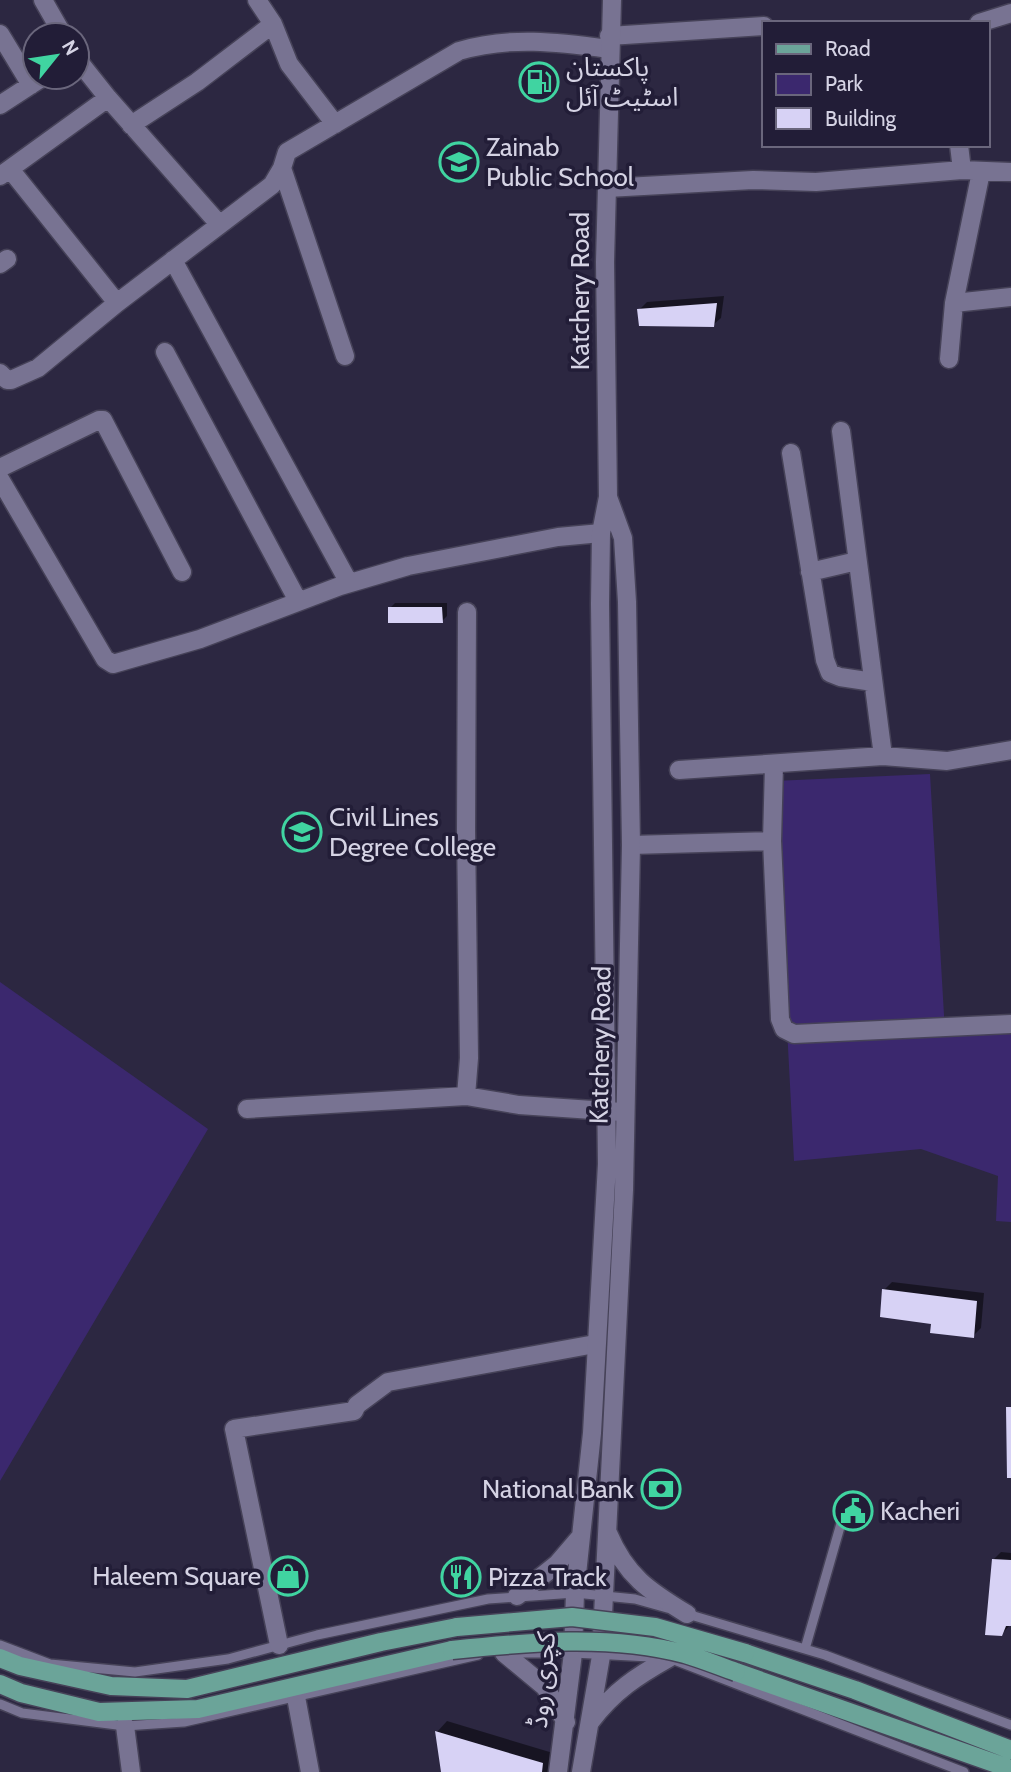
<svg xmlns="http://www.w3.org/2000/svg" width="1011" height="1772" font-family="Cabin,'Noto Sans Arabic',sans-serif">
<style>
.green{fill:#3b286e}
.shadow{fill:#0007}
.building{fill:#d7d2f5}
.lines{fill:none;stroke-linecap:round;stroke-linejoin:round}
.service-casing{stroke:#464258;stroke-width:12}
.minor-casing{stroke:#464258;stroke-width:21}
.secondary-casing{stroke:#464258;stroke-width:21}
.primary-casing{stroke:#464258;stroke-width:21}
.service{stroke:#787392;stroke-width:9}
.minor{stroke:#787392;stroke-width:18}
.secondary{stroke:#787392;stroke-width:18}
.primary{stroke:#6ba499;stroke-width:18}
.primary-bridge-casing{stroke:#464258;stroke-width:21;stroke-linecap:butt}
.primary-bridge{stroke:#6ba499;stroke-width:18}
.labels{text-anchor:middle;stroke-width:7;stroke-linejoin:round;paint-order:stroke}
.poi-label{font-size:26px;fill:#d5d3e4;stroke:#221d37;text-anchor:start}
.street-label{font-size:26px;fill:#d5d3e4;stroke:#221d37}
</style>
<rect width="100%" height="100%" fill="#2c2741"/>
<!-- green -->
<path class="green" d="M930,774L945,1032L1011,1030V1222L996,1221L998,1176L921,1149L794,1161L774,781Z
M0,982L208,1129L0,1481Z"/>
<!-- shadow -->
<path class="shadow" d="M724,296L721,318L713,325L639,310L647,302Z
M395,603H447V616L442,621L390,608Z
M892,1282L984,1293L981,1328L973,1336L933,1323L884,1290Z
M1001,1552L1011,1553V1624L1002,1634L993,1560Z
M447,1721L553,1753L550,1772H443L437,1732Z"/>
<!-- building -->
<path class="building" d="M717,303L714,327L639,326L637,309Z
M388,607H442L443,623H388Z
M882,1289L977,1301L974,1338L930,1333L931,1324L880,1317Z
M1006,1407H1011V1478H1007Z
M992,1559L1011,1560V1626H1006L1002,1636L985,1635Z
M435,1731L543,1763L542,1772H441Z"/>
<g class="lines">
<!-- service casing -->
<g class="service-casing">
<path id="service" d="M684,1613L825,1655L1011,1725
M0,1645L50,1664L135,1672L228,1659L317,1635L488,1599L575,1593L635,1599L667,1608
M805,1649L844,1513
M509,1653H573L669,1658L964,1772
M0,1704L22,1713L125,1726L184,1722L478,1655"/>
</g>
<!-- minor casing -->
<g class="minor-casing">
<path id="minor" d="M43,0L63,35
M257,0L273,24L289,64L335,124
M979,23L1011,13
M0,34L31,85
M609,36L764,26
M77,59L108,98L219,224
M0,105L43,77
M131,125L197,82L273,24
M959,145L962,170
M282,168L345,356
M10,169L117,303
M0,176L108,98
M607,188L753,180L816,182L962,170L1011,172
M173,260L349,583
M0,264L7,259
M954,303L1011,297
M165,352L298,601
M949,359L954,303L981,172
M0,373L7,380H11L38,368L117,303L272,185L282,168L287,152L459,51C509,36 558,42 609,49
M841,431L883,756
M791,453L825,660L830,673L840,677L873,682
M0,468L99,420H103L182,572
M0,479L105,659L113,664L200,639L340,586L408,566L558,537L601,533
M810,572L857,561
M774,765L772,841L780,1019L784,1029L794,1034L1011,1024
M679,770L883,756L947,761L1011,750
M631,845L772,841
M466,1096L469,1058L466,830L467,612
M247,1109L466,1096L519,1105L622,1112
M279,1645L234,1429L354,1411L357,1405L388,1382L595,1344
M296,1697L310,1772
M125,1726L131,1772"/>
</g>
<!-- secondary casing -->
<g class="secondary-casing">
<path id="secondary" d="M608,1533C626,1576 649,1591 687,1614
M517,1596L557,1564L581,1536
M504,1653L545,1687L566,1722
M591,1721C614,1691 637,1676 669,1658
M558,1772L573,1653L575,1593L592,1433L607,1164L600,604L601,533L608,497L605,262L612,0
M581,1772L601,1656L624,1190L631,845L627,602L623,538L608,497"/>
</g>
<!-- primary casing -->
<g class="primary-casing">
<path id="primary" d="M745,1653L855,1690L1011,1750
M0,1658L20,1666L111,1686L187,1689L381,1642L457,1627
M736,1672L1011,1769
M0,1684L21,1693L99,1712L198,1709L452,1650"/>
</g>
<!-- service -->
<use href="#service" class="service"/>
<!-- minor -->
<use href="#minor" class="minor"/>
<!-- secondary -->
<use href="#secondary" class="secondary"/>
<!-- primary -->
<use href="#primary" class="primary"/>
<!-- primary-bridge casing -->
<g class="primary-bridge-casing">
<path id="primary-bridge" d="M457,1627L572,1617L655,1627L745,1653
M452,1650C529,1642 609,1634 685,1654C702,1659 719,1666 736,1672"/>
</g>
<!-- primary-bridge -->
<use href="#primary-bridge" class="primary-bridge"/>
</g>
<!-- icons -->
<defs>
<g id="fuel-ring" transform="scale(2.0125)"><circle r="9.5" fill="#221d37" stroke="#40d4a1" stroke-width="1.5"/><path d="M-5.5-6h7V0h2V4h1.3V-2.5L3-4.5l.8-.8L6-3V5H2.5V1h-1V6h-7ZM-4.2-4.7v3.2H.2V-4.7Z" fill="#40d4a1"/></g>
<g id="school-ring" transform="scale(2.0125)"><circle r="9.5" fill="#221d37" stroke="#40d4a1" stroke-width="1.5"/><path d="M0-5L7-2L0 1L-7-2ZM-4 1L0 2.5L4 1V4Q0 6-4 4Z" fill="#40d4a1"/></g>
<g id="university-ring" transform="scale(2.0125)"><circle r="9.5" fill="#221d37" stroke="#40d4a1" stroke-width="1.5"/><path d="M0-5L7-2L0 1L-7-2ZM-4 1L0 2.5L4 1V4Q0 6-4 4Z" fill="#40d4a1"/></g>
<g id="bank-ring" transform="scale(2.0125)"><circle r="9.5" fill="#221d37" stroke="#40d4a1" stroke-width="1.5"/><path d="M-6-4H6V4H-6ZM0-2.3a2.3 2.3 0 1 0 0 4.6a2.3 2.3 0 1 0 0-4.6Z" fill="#40d4a1"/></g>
<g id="civic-ring" transform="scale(2.0125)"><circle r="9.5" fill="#221d37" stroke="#40d4a1" stroke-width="1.5"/><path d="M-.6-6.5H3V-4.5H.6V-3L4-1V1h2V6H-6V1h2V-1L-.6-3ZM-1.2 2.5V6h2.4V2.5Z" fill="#40d4a1"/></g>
<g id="shop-ring" transform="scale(2.0125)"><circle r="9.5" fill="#221d37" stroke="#40d4a1" stroke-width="1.5"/><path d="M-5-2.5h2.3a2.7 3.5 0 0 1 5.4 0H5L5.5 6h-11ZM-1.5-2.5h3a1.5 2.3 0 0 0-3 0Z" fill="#40d4a1"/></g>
<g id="restaurant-ring" transform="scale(2.0125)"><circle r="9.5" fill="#221d37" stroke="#40d4a1" stroke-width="1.5"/><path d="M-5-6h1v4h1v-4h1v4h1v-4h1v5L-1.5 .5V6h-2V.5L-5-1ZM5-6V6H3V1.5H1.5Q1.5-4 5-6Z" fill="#40d4a1"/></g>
</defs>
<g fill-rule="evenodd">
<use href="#fuel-ring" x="539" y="82"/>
<use href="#school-ring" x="459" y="162"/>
<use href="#university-ring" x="302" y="832"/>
<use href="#bank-ring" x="661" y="1489"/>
<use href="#civic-ring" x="853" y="1511"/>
<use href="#shop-ring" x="288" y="1576"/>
<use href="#restaurant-ring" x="461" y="1577"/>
</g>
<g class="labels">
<!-- poi labels -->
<g class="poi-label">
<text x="566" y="76">پاکستان<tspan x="566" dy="30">اسٹیٹ آئل</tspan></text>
<text x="486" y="156">Zainab<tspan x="486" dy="30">Public School</tspan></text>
<text x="329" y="826">Civil Lines<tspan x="329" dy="30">Degree College</tspan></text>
<text x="634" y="1498" text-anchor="end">National Bank</text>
<text x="880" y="1520">Kacheri</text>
<text x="261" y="1585" text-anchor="end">Haleem Square</text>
<text x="488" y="1586">Pizza Track</text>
</g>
<!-- street labels -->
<g class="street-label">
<text transform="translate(580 291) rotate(-90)" y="9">Katchery Road</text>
<text transform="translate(600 1045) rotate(-89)" y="9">Katchery Road</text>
<text transform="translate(542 1680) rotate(-85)" y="9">کچری روڈ</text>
</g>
</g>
<!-- legend -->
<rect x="762" y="21" width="228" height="126" fill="#221d37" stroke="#6a667c" stroke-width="2"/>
<rect x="776" y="44" width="35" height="10" fill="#6ba499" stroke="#6a667c" stroke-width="2"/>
<text x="825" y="56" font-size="21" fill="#d5d3e4">Road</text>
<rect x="776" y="74" width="35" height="21" fill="#3b286e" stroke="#6a667c" stroke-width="2"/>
<text x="825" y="91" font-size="21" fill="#d5d3e4">Park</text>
<rect x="776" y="108" width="35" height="21" fill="#d7d2f5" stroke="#6a667c" stroke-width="2"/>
<text x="825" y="126" font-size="21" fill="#d5d3e4">Building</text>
<!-- north arrow -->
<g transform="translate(56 56) rotate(60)"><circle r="33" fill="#221d37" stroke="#6a667c" stroke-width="2"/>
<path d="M0-5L12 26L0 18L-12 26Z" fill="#40d4a1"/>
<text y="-10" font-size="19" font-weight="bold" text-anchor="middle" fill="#d5d3e4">N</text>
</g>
</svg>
